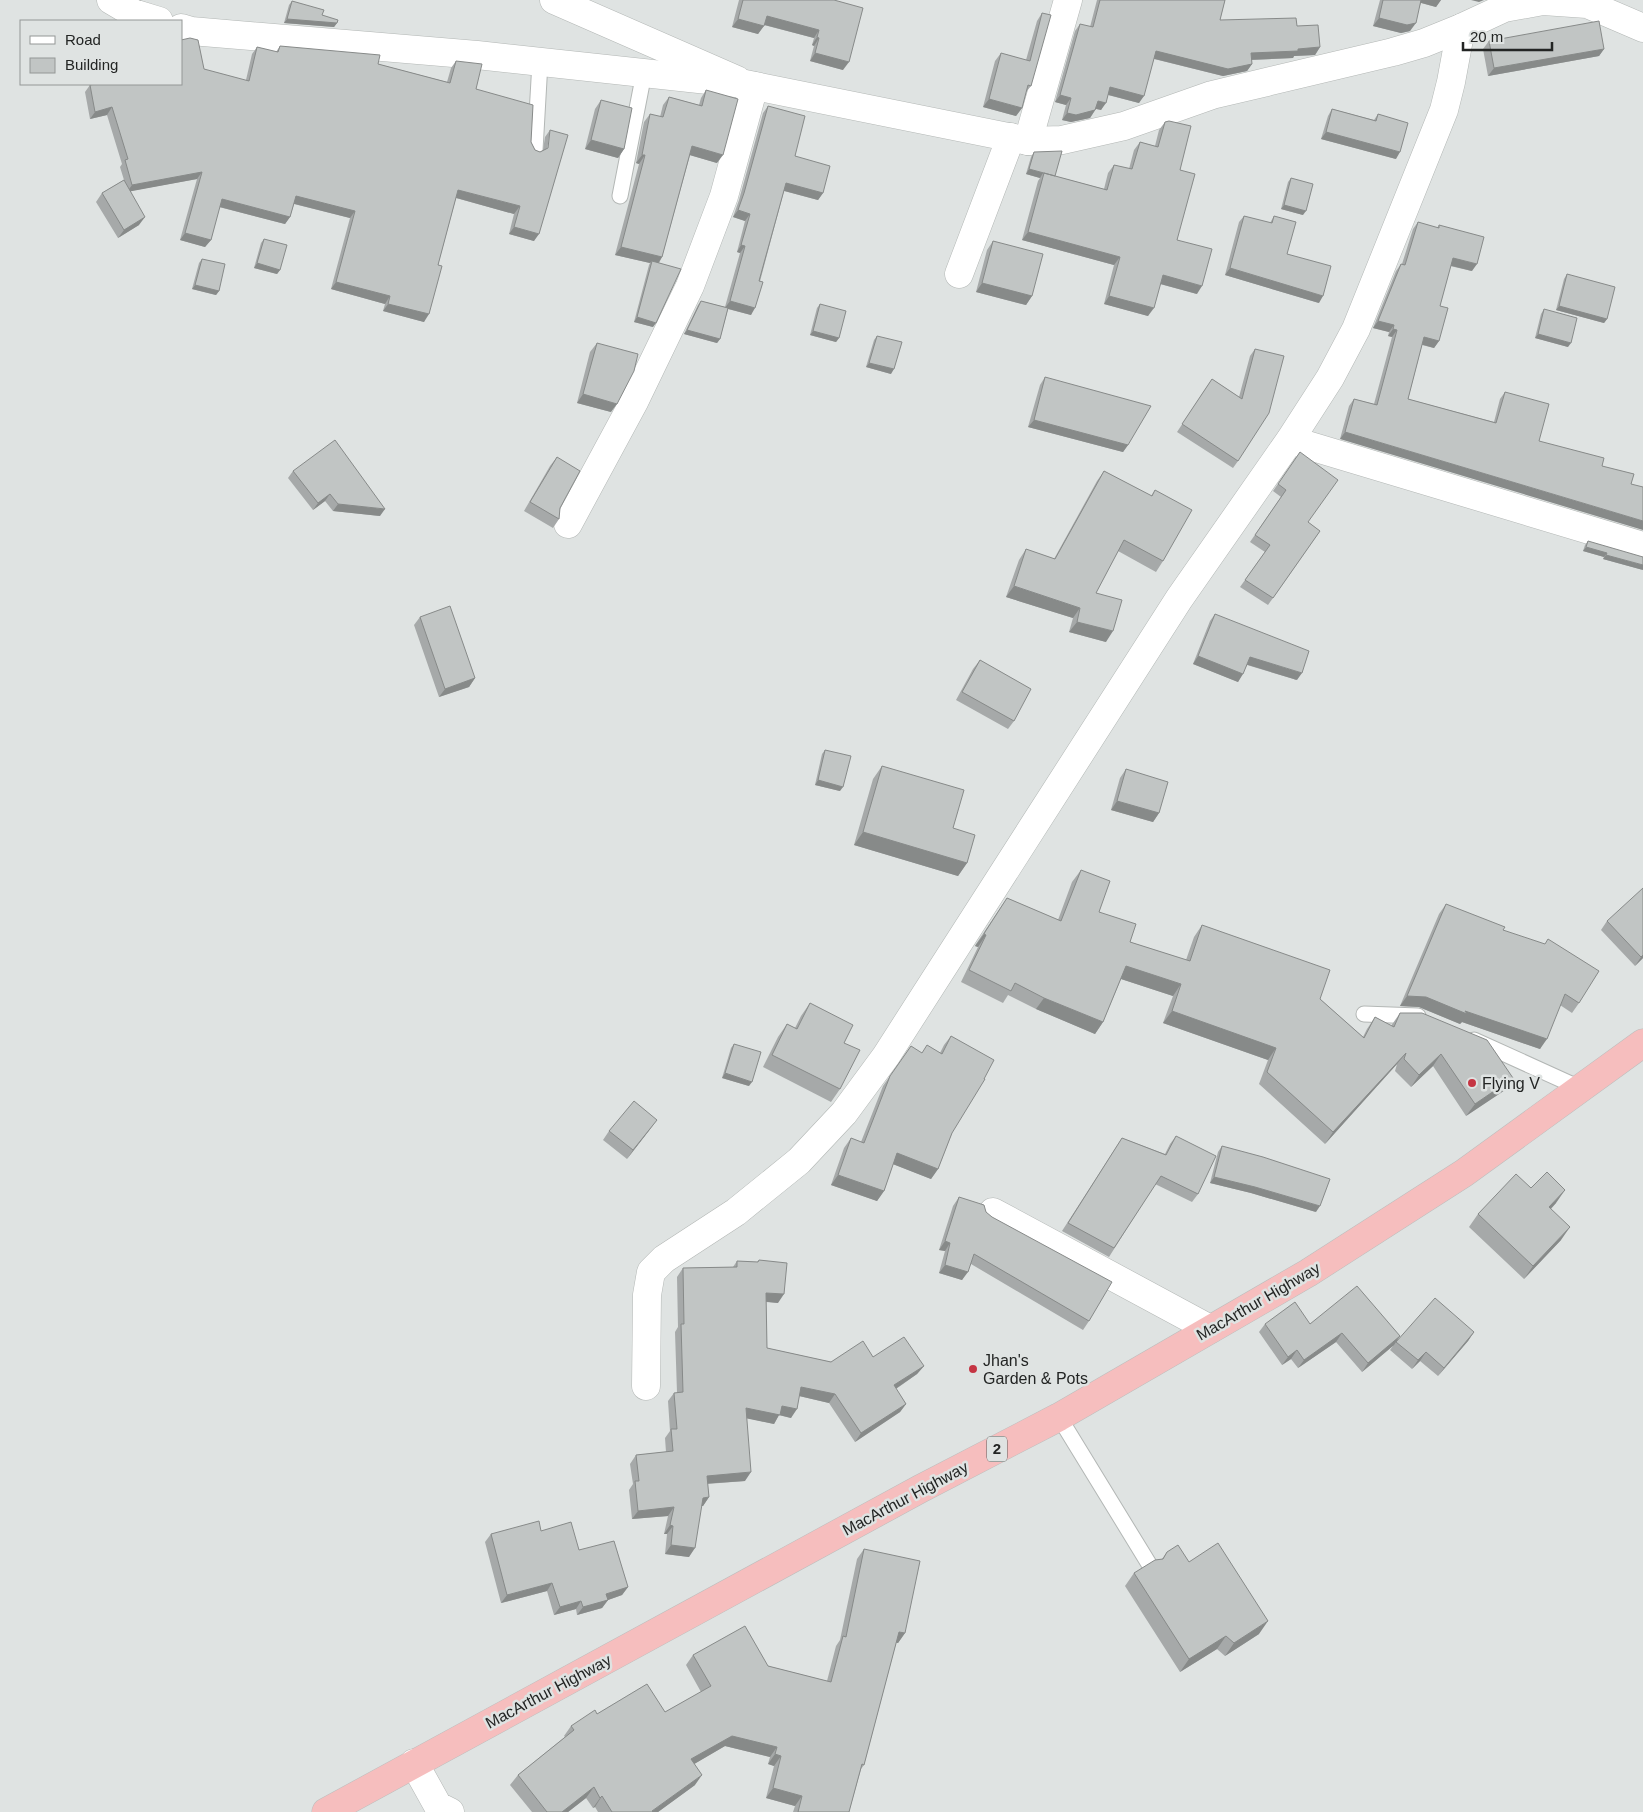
<svg xmlns="http://www.w3.org/2000/svg" width="1643" height="1812" font-family="Helvetica,sans-serif">
<style>
.lines{fill:none;stroke-linecap:round;stroke-linejoin:round}
.service-casing{stroke:#b3b7b5;stroke-width:17}
.minor-casing{stroke:#b3b7b5;stroke-width:29}
.tertiary-casing{stroke:#b3b7b5;stroke-width:29}
.trunk-casing{stroke:#bdbebd;stroke-width:29}
.service{stroke:#fff;stroke-width:15}
.minor{stroke:#fff;stroke-width:28}
.tertiary{stroke:#fff;stroke-width:28}
.trunk{stroke:#f6bebe;stroke-width:28}
.wall{fill:#a6a9a9}
.shaded-wall{fill:#878a89}
.building{fill:#c1c5c4;stroke:#878a89}
.poi-dot{fill:#c53543;stroke:#dfe3e2;stroke-width:2}
.labels{text-anchor:middle;stroke-width:5;stroke-linejoin:round;paint-order:stroke}
.shield{fill:#dfe3e2;stroke:#5b5e5d;stroke-width:1}
.shield-label{font-size:15px;font-weight:bold;fill:#232524}
.poi-label{font-size:16px;fill:#232524;stroke:#dfe3e2;text-anchor:start}
.street-label{font-size:16px;fill:#232524;stroke:#dfe3e2}
</style>
<rect width="100%" height="100%" fill="#dfe3e2"/>
<g class="lines">
<!-- service casing -->
<g class="service-casing">
<path id="service" d="M535,150L540,62
M620,196L644,73
M1364,1014L1418,1016
M1474,1040L1582,1089
M1059,1417L1149,1564"/>
</g>
<!-- minor casing -->
<g class="minor-casing">
<path id="minor" d="M554,0L737,80
M1028,141L1068,0
M959,274L1011,137
M1290,440L1643,546
M568,524L635,400L690,286L724,196L754,86
M993,1212L1210,1329
M646,1386L647,1295L651,1272L664,1259L736,1212L799,1161L844,1113L886,1056L1179,599L1290,440L1330,378L1356,329L1444,110L1451,82L1461,28
M414,1763L438,1806L450,1812"/>
</g>
<!-- tertiary casing -->
<g class="tertiary-casing">
<path id="tertiary" d="M111,0L133,13L159,21
M181,28L191,31L477,55L745,84L1028,141L1062,140L1124,126L1212,95L1393,52L1424,43L1461,28L1504,8L1543,1L1587,4L1643,28"/>
</g>
<!-- trunk casing -->
<g class="trunk-casing">
<path id="trunk" d="M326,1812L920,1489L1059,1417L1308,1273L1464,1173L1643,1043"/>
</g>
<!-- service -->
<use href="#service" class="service"/>
<!-- minor -->
<use href="#minor" class="minor"/>
<!-- tertiary -->
<use href="#tertiary" class="tertiary"/>
<!-- trunk -->
<use href="#trunk" class="trunk"/>
</g>
<!-- wall -->
<path class="wall" d="M739,0H834L843,70L810,61L814,46L812,45L814,38L764,25L758,34L732,27Z
M1097,0H1225L1220,20L1297,26L1320,47L1315,55L1294,56L1293,58L1251,60L1252,64L1247,71L1223,76L1154,59L1139,103L1108,95L1101,110L1096,109L1090,118L1071,122L1062,120L1066,105L1055,102L1075,31L1080,24L1090,27Z
M1380,0H1441L1436,7L1421,3L1410,31L1401,33L1373,26Z
M292,1L337,23L334,27L284,23L289,5Z
M1042,13L1031,86L1026,92L1022,108L1016,116L983,107L995,61L1001,53L1026,60L1037,21Z
M1489,41L1604,49L1599,56L1488,76L1483,49Z
M280,46L378,64L447,82L451,68L456,61L476,89L531,142L535,150L540,152L543,150L545,137L550,130L534,241L509,234L514,214L456,198L438,265L424,322L383,311L385,304L331,289L350,218L294,204L290,217L285,224L219,207L211,240L205,247L180,240L197,179L130,191L139,225L118,238L96,202L102,193L124,180L120,167L122,164L107,115L90,119L85,92L90,85L246,80L252,54L257,47L276,52Z
M706,90L717,163L690,155L662,257L659,263L653,327L634,322L649,265L650,263L615,255L639,164L636,163L644,122L650,114L660,117L663,105L669,97L699,105L701,98Z
M601,100L624,149L618,158L585,149L595,109Z
M768,106L795,156L823,193L818,200L784,191L751,315L728,309L720,339L717,343L684,334L698,305L701,301L725,307L740,253L737,252L745,221L733,217L739,200L763,113Z
M1332,109L1374,120L1378,114L1396,159L1321,139L1328,116Z
M1165,122L1180,170L1177,240L1197,294L1160,284L1148,316L1104,304L1114,265L1022,240L1038,181L1040,178L1026,174L1031,157L1034,152L1055,176L1104,189L1108,173L1114,165L1129,169L1134,150L1140,142L1155,146L1159,130Z
M1291,178L1303,215L1281,209L1288,182Z
M1244,216L1270,223L1274,216L1287,254L1319,303L1225,275L1239,222Z
M1418,222L1437,228L1439,225L1472,271L1450,266L1440,306L1439,341L1434,348L1422,345L1408,399L1494,422L1500,399L1505,392L1539,441L1340,439L1349,406L1354,399L1374,404L1392,337L1388,336L1389,332L1373,328L1396,271L1401,264H1402L1413,229Z
M264,239L280,270L277,274L254,268L261,243Z
M993,241L1032,296L1026,305L976,292L987,250Z
M202,259L219,291L216,295L192,289L199,263Z
M1567,274L1607,319L1604,323L1556,310L1564,279Z
M820,304L839,338L836,342L810,335L817,308Z
M1544,309L1568,347L1535,338L1541,314Z
M877,336L891,374L866,367L874,340Z
M597,343L611,412L577,403L590,352Z
M1255,349L1238,461L1233,468L1177,432L1212,379L1239,397L1250,356Z
M1045,377L1128,445L1123,452L1028,427L1040,385Z
M1300,452L1308,522L1320,531L1268,605L1240,587L1265,552L1250,542L1281,497L1273,491Z
M557,457L560,508L559,519L553,528L524,511L550,466Z
M293,471L380,516L333,511L325,501L313,510L288,478Z
M1104,471L1151,496L1155,490L1163,561L1156,572L1118,551L1096,593L1106,642L1069,632L1073,618L1006,597L1019,560L1026,549L1054,559L1097,481Z
M1588,541L1643,570L1603,559L1604,557L1583,551L1585,545Z
M1215,614L1297,680L1247,665L1238,682L1193,664L1210,621Z
M420,617L475,678L469,687L439,697L414,625Z
M980,660L1014,721L1008,729L956,700L973,669Z
M825,750L840,791L815,785L822,754Z
M882,766L953,828L967,863L958,876L854,845L873,779Z
M1126,769L1159,813L1153,822L1111,810L1120,778Z
M1081,870L1099,912L1130,942L1186,960L1194,937L1202,925L1320,999L1363,1037L1367,1029L1375,1017L1391,1026L1400,1013L1513,1078L1505,1090L1466,1116L1433,1066L1411,1087L1395,1071L1397,1064L1325,1144L1259,1084L1268,1060L1163,1023L1173,996L1121,979L1103,1022L1095,1034L1036,1009L1008,995L1003,1003L961,982L978,947L975,946L976,944L1007,898L1058,920L1072,882Z
M1446,904L1503,930L1579,1003L1572,1013L1560,1005L1540,1049L1462,1022L1460,1024L1419,1007L1400,1006L1439,914Z
M1607,921L1643,958L1635,966L1601,930Z
M810,1003L844,1043L840,1089L831,1102L763,1067L778,1037L787,1024L795,1028L801,1016Z
M951,1036L952,1133L938,1169L931,1179L893,1164L884,1191L877,1201L831,1185L844,1148L851,1138L861,1142L883,1086L911,1046L921,1053H940L944,1045Z
M734,1044L749,1086L722,1078L731,1048Z
M651,1128L627,1159L603,1140L609,1131Z
M1176,1136L1198,1194L1192,1202L1155,1184L1109,1257L1062,1231L1122,1138L1165,1154L1170,1144Z
M1222,1146L1316,1212L1251,1193L1210,1183L1218,1152Z
M1531,1188L1556,1203L1551,1209L1561,1240L1524,1279L1469,1227L1478,1214Z
M959,1197L986,1212L1089,1321L1083,1330L971,1264L962,1280L939,1273L945,1251L939,1250L953,1206Z
M759,1260L778,1303L766,1302L767,1348L831,1362L873,1357L924,1366L917,1374L896,1389L906,1404L900,1412L855,1442L829,1403L799,1396L791,1418L779,1415L774,1424L747,1418L745,1481L707,1484L709,1497L703,1506H701L689,1557L665,1554L667,1534H664L668,1516L632,1519L629,1490L633,1484L630,1464L636,1455L666,1452L665,1438L670,1431L668,1401L674,1393H677L675,1332L678,1327L677,1277L683,1268L733,1267L737,1261L757,1262Z
M1265,1324H1310L1400,1336L1394,1345L1362,1372L1336,1342L1298,1368L1291,1359L1282,1365L1259,1332Z
M1474,1332L1468,1341L1438,1376L1420,1361L1412,1369L1390,1350L1396,1342Z
M541,1531L579,1550L628,1587L622,1595L608,1600L602,1608L577,1615L576,1609L554,1615L547,1591L501,1603L485,1542L491,1534Z
M864,1549L905,1633L898,1643H896L864,1765L861,1769L849,1812H793L795,1806L766,1798L774,1766L768,1764L770,1757L725,1746L694,1764L695,1785L658,1812H598L595,1807L593,1808L586,1798L568,1812H532L510,1785L518,1775L565,1737L564,1736L571,1726L597,1714L665,1712L701,1692L686,1665L693,1655L768,1666L827,1681L836,1646L840,1640L857,1559Z
M1167,1552L1189,1562L1259,1634L1225,1656L1217,1649L1180,1672L1125,1586L1134,1573L1162,1559Z"/>
<!-- shaded-wall -->
<path class="shaded-wall" d="M1419,0H1441L1436,7L1418,2Z
M1471,0H1484L1479,2Z
M767,16L819,30L814,38L761,24Z
M1379,18L1416,23L1410,31L1401,33L1373,26Z
M287,19L337,23L334,27L284,23Z
M738,19L764,26L758,34L732,27Z
M817,37L819,38L814,46L812,45Z
M1320,47L1315,55L1294,56L1293,58L1246,60L1251,53Z
M1604,49L1599,56L1488,76L1494,68Z
M1156,51L1252,64L1247,71L1223,76L1151,58Z
M815,53L849,62L843,70L810,61Z
M1110,87L1144,96L1139,103L1105,94Z
M1060,95L1071,98L1066,105L1055,102Z
M989,99L1022,108L1016,116L983,107Z
M1098,101L1106,103L1101,110L1093,108Z
M112,107L107,115L90,119L95,112Z
M1095,110L1090,118L1071,122L1062,120L1067,113Z
M1326,132L1400,152L1396,159L1321,139Z
M591,140L624,149L618,158L585,149Z
M692,146L723,155L717,163L686,154Z
M642,155H645L639,164L636,163Z
M1029,169L1043,173L1040,178L1026,174Z
M202,172L197,179L127,192L132,185Z
M786,183L823,193L818,200L781,190Z
M458,190L520,206L514,214L453,197Z
M296,196L355,211L350,218L291,203Z
M222,199L290,217L285,224L216,206Z
M1284,205L1306,211L1303,215L1281,209Z
M738,210L750,214L745,221L733,217Z
M145,217L139,225L118,238L124,230Z
M514,227L539,234L534,241L509,234Z
M1028,232L1120,257L1114,265L1022,240Z
M185,233L211,240L205,247L180,240Z
M741,245L745,246L740,253L737,252Z
M621,247L662,257L657,265L652,261L650,263L615,255Z
M1453,258L1477,264L1472,271L1448,265Z
M257,263L280,270L277,274L254,268Z
M1230,268L1323,296L1319,303L1225,275Z
M1163,275L1202,286L1197,294L1157,283Z
M336,282L390,296L385,304L331,289Z
M982,283L1032,296L1026,305L976,292Z
M195,285L219,291L216,295L192,289Z
M1109,296L1154,308L1148,316L1104,304Z
M730,301L755,308L751,315L725,308Z
M388,304L429,314L424,322L383,311Z
M1559,306L1607,319L1604,323L1556,310Z
M637,317L656,323L653,327L634,322Z
M1378,321L1394,325L1389,332L1373,328Z
M1393,329L1397,330L1392,337L1388,336Z
M687,330L720,339L717,343L684,334Z
M813,331L839,338L836,342L810,335Z
M1538,334L1571,343L1568,347L1535,338Z
M1424,337L1439,341L1434,348L1420,344Z
M869,363L894,369L891,374L866,367Z
M583,394L617,404L611,412L577,403Z
M1034,420L1128,445L1123,452L1028,427Z
M1345,432L1643,521V530L1340,439Z
M330,494L325,501L313,510L318,503Z
M338,504L385,509L380,516L333,511Z
M1586,547L1607,553L1604,557L1583,551Z
M1606,555L1643,565V570L1603,559Z
M1014,586L1080,608L1073,618L1006,597Z
M1077,622L1113,631L1106,642L1069,632Z
M1198,656L1243,674L1238,682L1193,664Z
M1250,657L1302,673L1297,680L1245,664Z
M475,678L469,687L439,697L445,689Z
M818,780L843,787L840,791L815,785Z
M1117,801L1159,813L1153,822L1111,810Z
M863,832L967,863L958,876L854,845Z
M984,934L986,935L978,947L975,946Z
M1643,955V958L1635,966L1641,957Z
M1126,966L1181,984L1173,996L1118,978Z
M1407,996L1426,997L1547,1039L1540,1049L1462,1022L1460,1024L1419,1007L1400,1006Z
M1044,998L1103,1022L1095,1034L1036,1009Z
M1172,1011L1276,1048L1268,1060L1163,1023Z
M1406,1053L1397,1064L1325,1144L1333,1132Z
M1441,1054L1433,1066L1411,1087L1419,1075Z
M725,1073L752,1082L749,1086L722,1078Z
M1513,1078L1505,1090L1466,1116L1475,1104Z
M657,1120L651,1128L627,1159L633,1150Z
M897,1153L938,1169L931,1179L890,1163Z
M838,1175L884,1191L877,1201L831,1185Z
M1214,1177L1255,1187L1320,1206L1316,1212L1251,1193L1210,1183Z
M1565,1190L1556,1203L1540,1220L1549,1207Z
M1570,1227L1561,1240L1524,1279L1533,1266Z
M945,1241L950,1243L945,1251L939,1250Z
M945,1265L968,1272L962,1280L939,1273Z
M766,1293L784,1294L778,1303L760,1301Z
M1474,1332L1468,1341L1438,1376L1444,1368Z
M1342,1333L1336,1342L1298,1368L1304,1360Z
M1400,1336L1394,1345L1362,1372L1368,1363Z
M1297,1350L1291,1359L1282,1365L1288,1357Z
M1426,1352L1420,1361L1412,1369L1418,1360Z
M924,1366L917,1374L888,1394L894,1385Z
M801,1387L835,1394L829,1403L795,1395Z
M906,1404L900,1412L855,1442L861,1433Z
M782,1406L797,1409L791,1418L779,1415L774,1424L740,1417L746,1408Z
M751,1472L745,1481L701,1484L707,1476Z
M709,1497L703,1506H697L703,1498Z
M674,1507L668,1516L632,1519L638,1511Z
M670,1525L673,1526L667,1534H664Z
M671,1545L695,1548L689,1557L665,1554Z
M552,1583L547,1591L501,1603L507,1595Z
M628,1587L622,1595L608,1600L602,1608L577,1615L583,1607L606,1594Z
M581,1601L576,1609L554,1615L560,1607Z
M1268,1621L1259,1634L1225,1656L1234,1643Z
M899,1632L905,1633L898,1643L892,1642Z
M1226,1636L1217,1649L1180,1672L1189,1659Z
M732,1736L777,1747L770,1757L725,1746L684,1770L691,1759Z
M775,1754L781,1756L774,1766L768,1764Z
M702,1775L695,1785L658,1812H651Z
M594,1787L586,1798L568,1812H562Z
M773,1788L802,1796L795,1806L766,1798Z
M602,1796L595,1807L593,1808L600,1798Z"/>
<!-- building -->
<path class="building" d="M743,0H834L863,8L849,62L815,53L819,38L817,37L819,30L767,16L764,26L738,19Z
M1100,0H1225L1220,20L1296,18L1297,26L1318,25L1320,47L1298,49V51L1251,53L1252,64L1228,69L1156,51L1144,96L1110,87L1106,103L1098,101L1095,110L1076,115L1067,113L1071,98L1060,95L1080,24L1093,27Z
M1383,0H1421L1416,23L1407,25L1379,18Z
M292,1L324,10L322,15L338,20L337,23L287,19Z
M1042,13L1051,15L1031,86L1028,85L1022,108L989,99L1001,53L1030,61Z
M1599,21L1604,49L1494,68L1489,41Z
M190,38L198,40L204,69L249,81L257,47L278,52L280,46L380,55L378,64L450,83L456,61L482,64L476,89L533,105L531,142L535,150L540,152L548,148L550,130L568,135L539,234L514,227L520,206L458,190L438,265L442,266L429,314L388,304L390,296L336,282L355,211L296,196L290,217L222,199L211,240L185,233L202,172L132,185L125,160L128,159L112,107L95,112L90,85L96,84H181V40Z
M706,90L738,99L723,155L692,146L662,257L621,247L645,155H642L650,114L663,117L669,97L702,106Z
M601,100L632,108L624,149L591,140Z
M768,106L805,116L795,156L830,166L823,193L786,183L759,281L763,282L755,308L730,301L745,246L741,245L750,214L738,210L744,193Z
M1332,109L1376,121L1378,114L1408,123L1400,152L1326,132Z
M1169,121L1191,126L1180,170L1195,174L1177,240L1212,249L1202,286L1163,275L1154,308L1109,296L1120,257L1028,232L1044,173L1107,190L1114,165L1132,169L1140,142L1158,147L1165,122Z
M1062,151L1055,176L1029,169L1034,152Z
M1291,178L1313,184L1306,211L1284,205Z
M124,180L145,217L124,230L102,193Z
M1244,216L1272,223L1274,216L1296,222L1287,254L1331,266L1323,296L1230,268Z
M1418,222L1439,228V225L1484,237L1477,264L1453,258L1440,306L1448,308L1439,341L1424,337L1408,399L1496,423L1505,392L1549,404L1539,441L1604,458L1602,466L1634,474L1631,484L1643,487V521L1345,432L1354,399L1377,405L1397,330L1393,329L1394,325L1378,321L1401,264L1405,265Z
M264,239L287,245L280,270L257,263Z
M993,241L1043,254L1032,296L982,283Z
M202,259L225,264L219,291L195,285Z
M652,261L681,269L656,323L637,317Z
M1567,274L1615,287L1607,319L1559,306Z
M701,301L728,308L720,339L687,330Z
M820,304L846,311L839,338L813,331Z
M1544,309L1577,318L1571,343L1538,334Z
M877,336L902,342L894,369L869,363Z
M597,343L638,354L634,371L617,404L583,394Z
M1255,349L1284,356L1269,413L1238,461L1182,424L1212,379L1242,399Z
M1045,377L1151,406L1128,445L1034,420Z
M335,440L385,509L338,504L330,494L318,503L293,471Z
M1300,452L1338,480L1308,522L1320,531L1273,598L1245,580L1270,545L1255,535L1286,490L1278,484Z
M557,457L580,471L560,508L559,519L530,502Z
M1104,471L1152,496L1155,490L1192,510L1163,561L1124,540L1096,593L1122,600L1113,631L1077,622L1080,608L1014,586L1026,549L1055,559Z
M1588,541L1643,557V565L1606,555L1607,553L1586,547Z
M450,606L475,678L445,689L420,617Z
M1215,614L1309,651L1302,673L1250,657L1243,674L1198,656Z
M980,660L1031,689L1014,721L962,692Z
M825,750L851,756L843,787L818,780Z
M882,766L964,790L953,828L975,835L967,863L863,832Z
M1126,769L1168,782L1159,813L1117,801Z
M1081,870L1110,881L1099,912L1136,924L1130,942L1190,961L1202,925L1330,970L1320,999L1364,1038L1375,1017L1394,1027L1400,1013H1422L1487,1040L1513,1078L1475,1104L1441,1054L1419,1075L1404,1059L1406,1053L1333,1132L1267,1072L1276,1048L1172,1011L1181,984L1126,966L1103,1022L1044,998L1015,983L1011,991L969,970L986,935L984,934L985,932L1007,898L1061,921Z
M1643,888V955L1641,957L1607,921Z
M1446,904L1505,927L1503,930L1545,944L1548,939L1599,971L1579,1003L1565,994L1547,1039L1465,1011L1467,1014L1426,997L1407,996Z
M810,1003L853,1025L844,1043L860,1050L840,1089L772,1055L787,1024L797,1029Z
M951,1036L994,1060L984,1079H985L952,1133L938,1169L897,1153L884,1191L838,1175L851,1138L864,1143L890,1076L911,1046L922,1053L927,1045L942,1054Z
M734,1044L761,1052L752,1082L725,1073Z
M634,1101L657,1120L633,1150L609,1131Z
M1176,1136L1216,1156L1198,1194L1161,1176L1114,1248L1068,1223L1122,1138L1166,1155Z
M1222,1146L1263,1157L1330,1179L1320,1206L1255,1187L1214,1177Z
M1547,1172L1565,1190L1549,1207L1570,1227L1533,1266L1478,1214L1516,1174L1531,1188Z
M959,1197L984,1205L986,1212L992,1217L1112,1282L1089,1321L974,1254L968,1272L945,1265L950,1243L945,1241Z
M759,1260L787,1263L784,1294L766,1293L767,1348L831,1362L863,1341L873,1357L904,1337L924,1366L894,1385L906,1404L861,1433L835,1394L801,1387L797,1409L782,1406L780,1415L746,1408L751,1472L707,1476L709,1497L703,1498L695,1548L671,1545L673,1526L670,1525L674,1507L638,1511L635,1481H639L636,1455L673,1451L671,1429H677L674,1393L683,1392L681,1324H684L683,1268L737,1267V1261L758,1262Z
M1357,1286L1400,1336L1368,1363L1342,1333L1304,1360L1297,1350L1288,1357L1265,1324L1295,1302L1310,1324Z
M1435,1298L1474,1332L1444,1368L1426,1352L1418,1360L1396,1342Z
M539,1521L541,1531L571,1522L579,1550L614,1541L628,1587L606,1594L608,1600L583,1607L581,1601L560,1607L552,1583L507,1595L491,1534Z
M1218,1543L1268,1621L1234,1643L1226,1636L1189,1659L1134,1573L1155,1560L1163,1559L1167,1552L1178,1545L1189,1562Z
M864,1549L920,1561L905,1633L899,1632L864,1765L862,1764L849,1812H798L802,1796L773,1788L781,1756L775,1754L777,1747L732,1736L691,1759L702,1775L652,1811L653,1812H612L602,1796L600,1798L594,1787L562,1812H547L518,1775L574,1730L571,1726L595,1710L597,1714L647,1684L665,1712L711,1686L693,1655L745,1626L768,1666L831,1682L843,1636L846,1637Z"/>
<!-- markers -->
<g class="poi-dot">
<circle cx="1472" cy="1083" r="5"/>
<circle cx="973" cy="1369" r="5"/>
</g>
<g class="labels">
<!-- shield labels -->
<rect class="shield" x="987" y="1436.5" width="20" height="25" rx="4"/>
<g class="shield-label">
<text x="997" y="1454">2</text>
</g>
<!-- poi labels -->
<g class="poi-label">
<text x="1482" y="1089">Flying V</text>
<text x="983" y="1366">Jhan's<tspan x="983" dy="18">Garden &amp; Pots</tspan></text>
</g>
<!-- street labels -->
<g class="street-label">
<text transform="translate(1258 1301) rotate(-30)" y="6">MacArthur Highway</text>
<text transform="translate(905 1498) rotate(-28)" y="6">MacArthur Highway</text>
<text transform="translate(548 1691) rotate(-28)" y="6">MacArthur Highway</text>
</g>
</g>
<!-- legend -->
<rect x="20" y="20" width="162" height="65" fill="#dfe3e2" stroke="#949796"/>
<rect x="30" y="36" width="25" height="8" fill="#ffffff" stroke="#949796"/>
<text x="65" y="45" font-size="15" fill="#232524">Road</text>
<rect x="30" y="58" width="25" height="15" fill="#c1c5c4" stroke="#949796"/>
<text x="65" y="70" font-size="15" fill="#232524">Building</text>
<!-- scale -->
<path d="M1463 42v8h89v-8" fill="none" stroke="#232524" stroke-width="2.5"/>
<text x="1470" y="42" font-size="15" fill="#232524" stroke="#dfe3e2" stroke-width="4" paint-order="stroke">20 m</text>
</svg>
